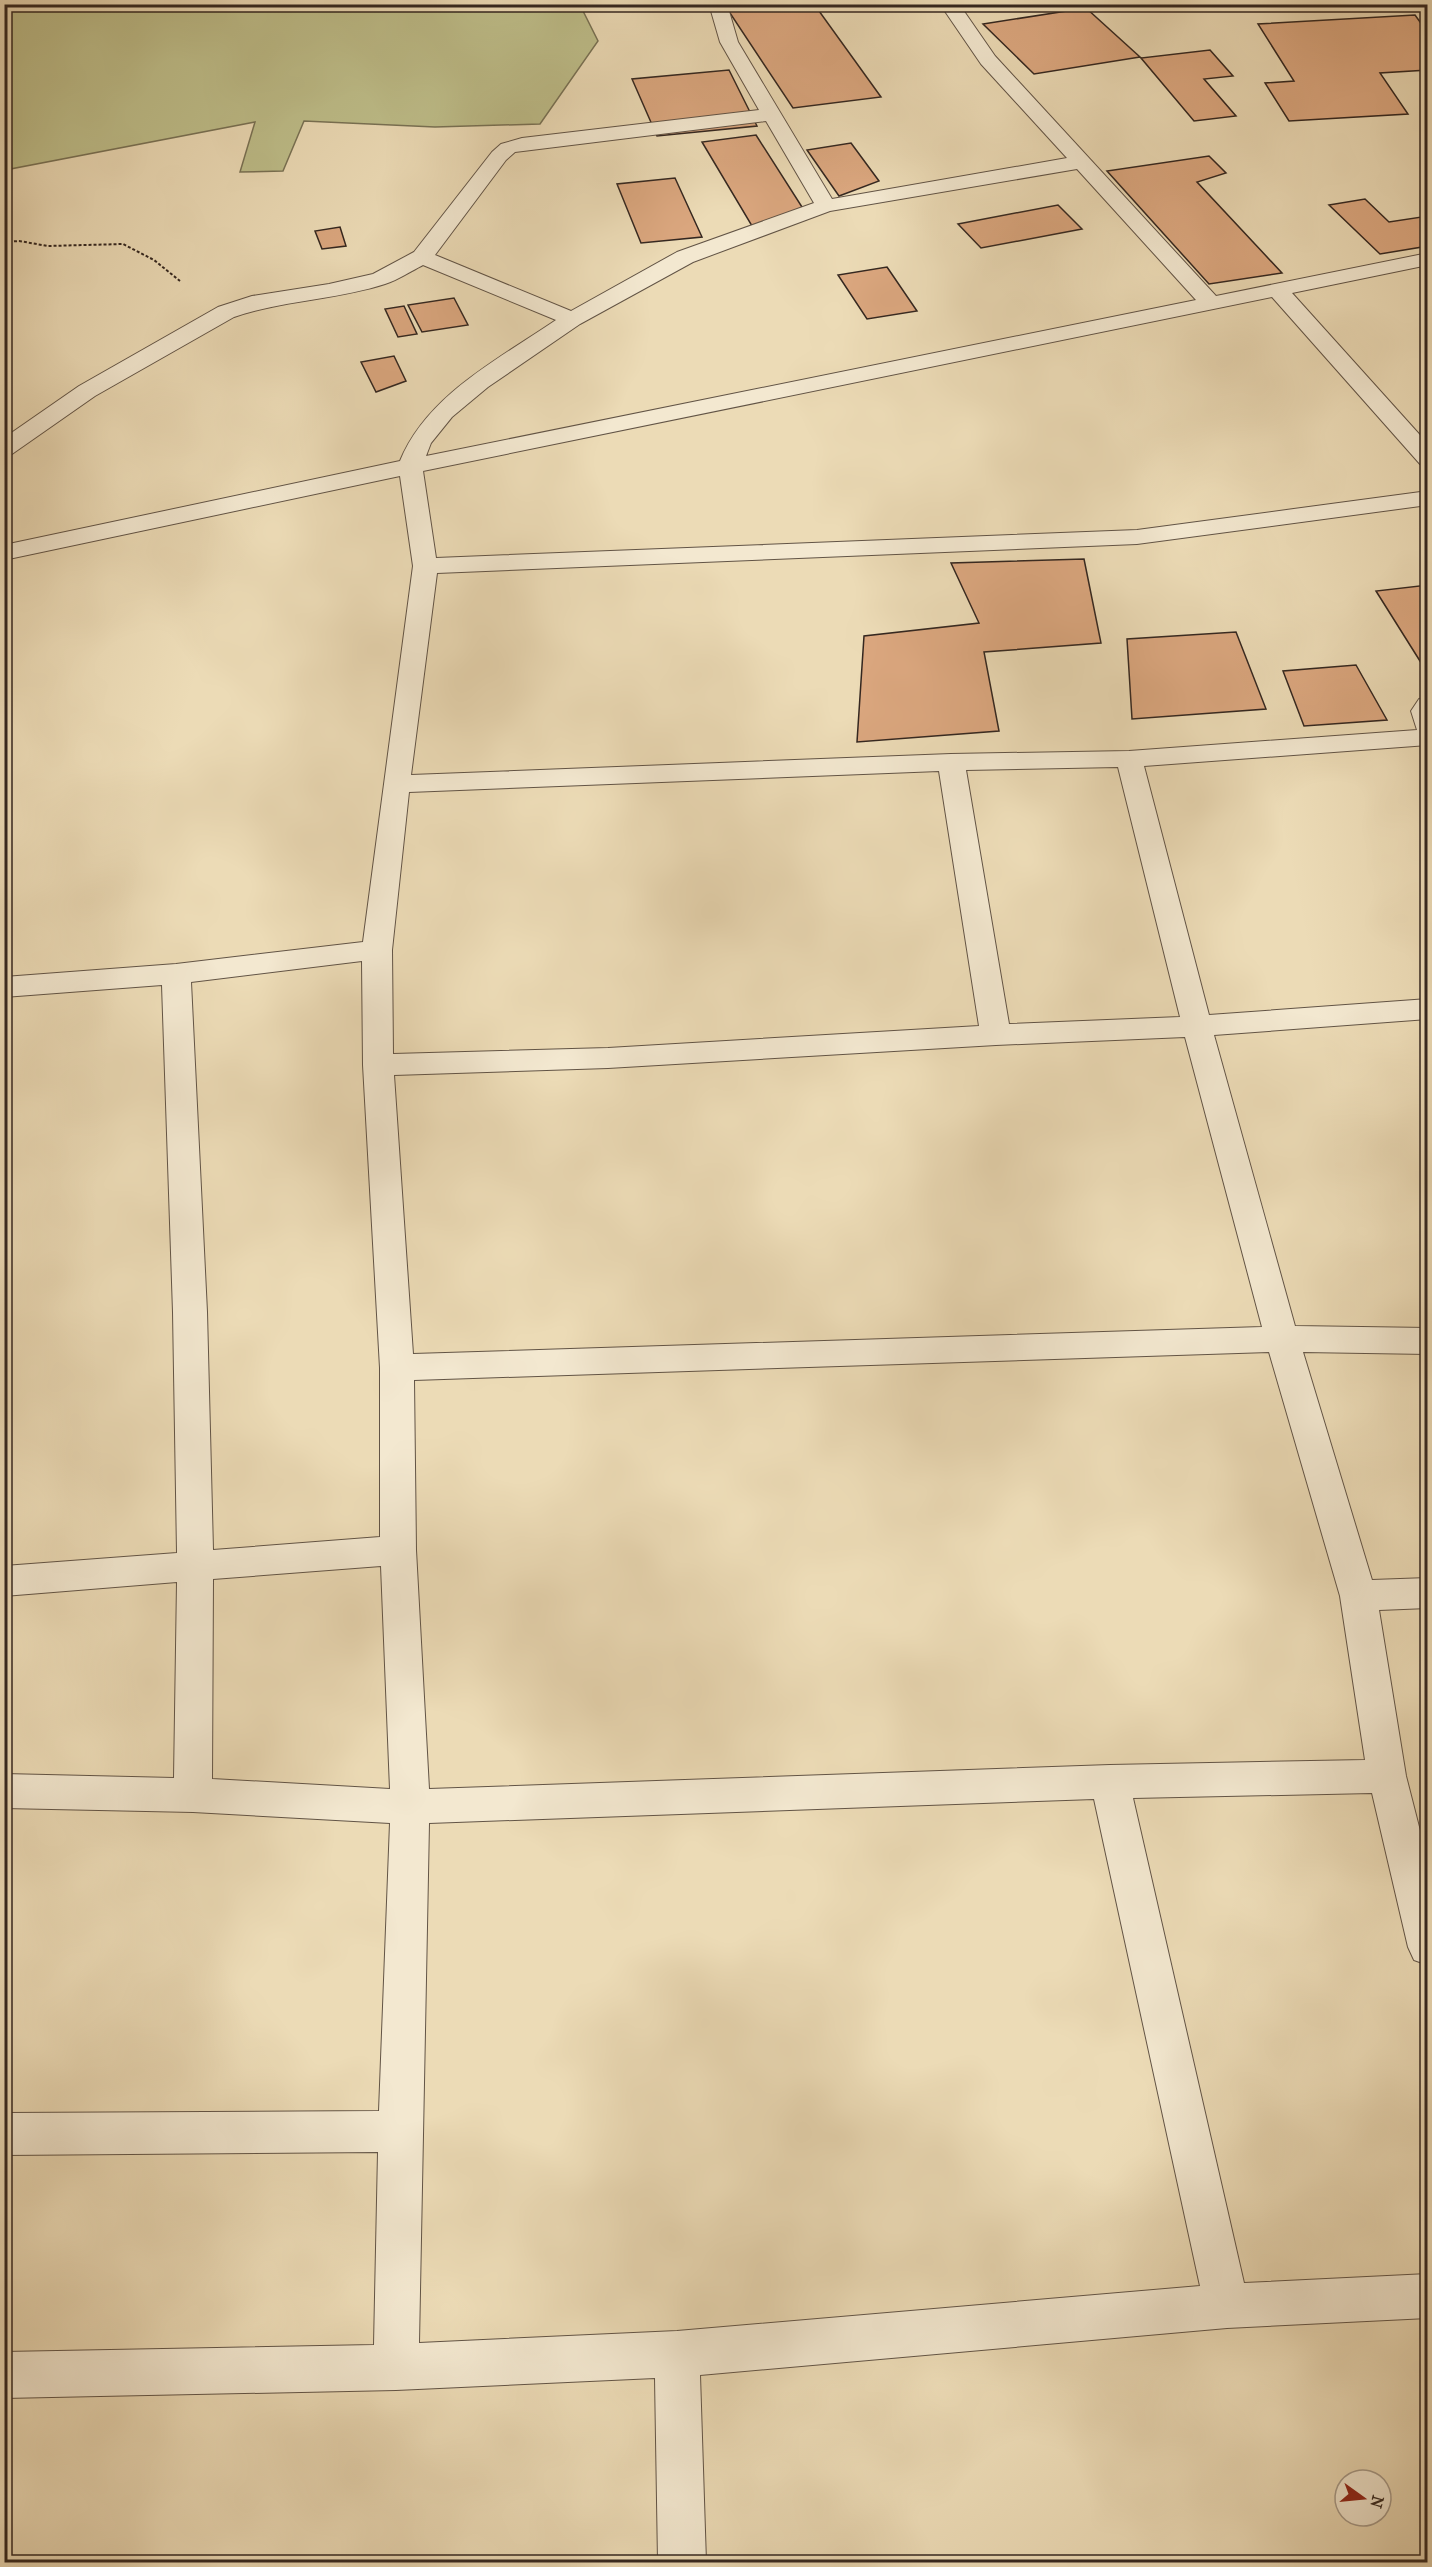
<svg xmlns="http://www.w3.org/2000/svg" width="1432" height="2567" font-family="'IM FELL French Canon',serif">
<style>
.green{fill:#bebe8a;stroke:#797255;stroke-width:1.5}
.building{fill:#dba77f;stroke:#342720;stroke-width:1.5}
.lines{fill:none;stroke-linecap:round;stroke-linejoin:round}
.minor-casing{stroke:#625446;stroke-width:2}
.path{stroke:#342720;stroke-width:2;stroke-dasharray:3 2;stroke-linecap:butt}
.minor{fill:#f3e8d0;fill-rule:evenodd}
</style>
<rect width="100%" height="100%" fill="#ecdbb6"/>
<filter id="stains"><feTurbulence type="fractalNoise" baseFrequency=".00333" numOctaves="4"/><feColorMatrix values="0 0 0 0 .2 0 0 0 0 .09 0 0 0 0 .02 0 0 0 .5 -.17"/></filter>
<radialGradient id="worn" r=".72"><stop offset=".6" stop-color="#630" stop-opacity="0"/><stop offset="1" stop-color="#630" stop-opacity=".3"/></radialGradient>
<!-- green -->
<path class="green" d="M5,4L580,5L598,41L540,124L435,127L304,121L283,171L240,172L255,122L5,170Z"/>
<!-- building -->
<path class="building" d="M724,4H814L881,97L793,108Z
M1209,4H1301L1303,7L1211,10Z
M1086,8L1140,57L1034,74L983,24Z
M1415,15L1428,33V70L1380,73L1408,114L1289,121L1265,83L1294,81L1258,24Z
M1210,50L1233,76L1204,79L1236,116L1194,121L1141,58Z
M729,70L757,126L657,136L632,79Z
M756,135L809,218L752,226L702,142Z
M851,143L879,181L839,196L807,150Z
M1209,156L1226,173L1197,182L1282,273L1209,284L1107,171Z
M675,178L702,237L641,243L617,184Z
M1365,199L1389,222L1428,216V246L1380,254L1329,205Z
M1058,205L1082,229L981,248L958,224Z
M340,227L346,246L322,249L315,231Z
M887,267L917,311L867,319L838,275Z
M454,298L468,325L422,332L408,305Z
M404,306L417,334L398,337L385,309Z
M394,356L406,381L376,392L361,362Z
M1084,559L1101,643L984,652L999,731L857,742L864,636L979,623L951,563Z
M1428,585V668L1425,669L1376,591Z
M1236,632L1266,709L1132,719L1127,639Z
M1356,665L1387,720L1304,726L1283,671Z"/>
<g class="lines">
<!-- minor casing -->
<g class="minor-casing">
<path id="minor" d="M709,4H727L738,42L832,199L1067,158L981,64L940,4H959L995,56L1216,296L1428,253V265L1292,293L1428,444V466L1420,464L1272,297L423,471L436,558L1137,530L1428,491V505L1137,544L437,573L411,775L951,754L1129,751L1417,730L1411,711L1419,699L1428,697V745L1144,766L1209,1015L1428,999V1019L1214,1035L1295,1326L1428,1328V1354L1303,1352L1372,1580L1428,1578V1608L1379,1610L1406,1776L1428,1862V1965L1414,1960L1408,1947L1372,1793L1133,1798L1244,2283L1428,2274V2318L1227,2328L700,2375L706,2562H658L655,2378L396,2390L4,2398V2352L374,2345L378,2152L4,2155V2113L379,2111L390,1823L193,1812L4,1808V1774L174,1778L177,1582L4,1596V1566L177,1553L173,1312L162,985L4,997V977L176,964L363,942L413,566L400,476L4,560V545L400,461C427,395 499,359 556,320L423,265C411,271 398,280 385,284C336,300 283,300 234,317L95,396L12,454L4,456V438L79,386L218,307L252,296L329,284L373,274L414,252L492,152L501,144L522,138L759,110L720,42ZM766,121L814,203L677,252L571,311L435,255L506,160L515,152ZM1077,169L1196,300L426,456L431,443L452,417L488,387L580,324L693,262L830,211ZM1118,767L1180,1017L1009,1024L966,770ZM939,771L979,1026L608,1048L393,1054L392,950L409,792ZM362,961L363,1065L380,1368V1537L213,1550L207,1312L191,982ZM1185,1037L1262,1327L413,1354L394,1075L608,1068L996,1045ZM1269,1352L1340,1596L1365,1760L1110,1765L429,1789L416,1550L414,1380ZM381,1566L390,1789L212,1779L213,1579ZM1094,1799L1200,2286L677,2331L419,2343L429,1823Z"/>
</g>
<!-- path -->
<path class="path" d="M4,242L19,241L48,246L123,244L154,260L180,281"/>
<!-- minor -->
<use href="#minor" class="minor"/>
</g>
<!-- margin -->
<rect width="1432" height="2567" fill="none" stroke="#ecdbb6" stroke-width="24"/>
<rect x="6" y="6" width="1420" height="2555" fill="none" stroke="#342720" stroke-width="3"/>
<rect x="12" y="12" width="1408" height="2543" fill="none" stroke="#342720" stroke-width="1.5"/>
<!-- north arrow -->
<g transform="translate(1363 2498) rotate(105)"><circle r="28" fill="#f3e8d0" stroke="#a79b8a" stroke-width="1.5"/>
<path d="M0-4.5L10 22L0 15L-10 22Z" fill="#8f2418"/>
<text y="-9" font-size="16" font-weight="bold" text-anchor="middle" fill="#342720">N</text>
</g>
<rect width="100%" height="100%" filter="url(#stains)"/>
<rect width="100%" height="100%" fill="url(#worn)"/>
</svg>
